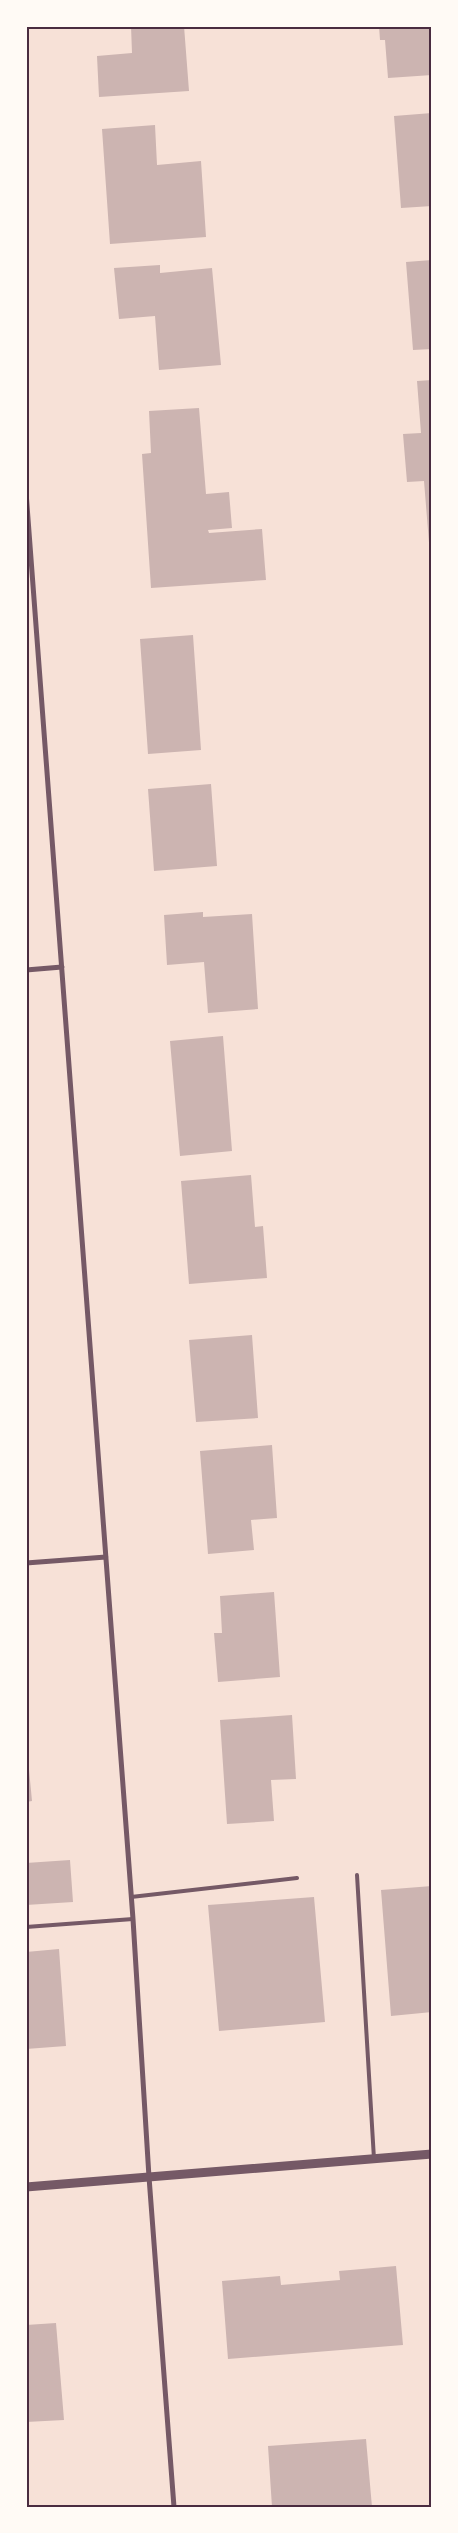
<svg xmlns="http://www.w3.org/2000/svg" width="458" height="2533" font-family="Commissioner,sans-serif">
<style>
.building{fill:#ccb4b1}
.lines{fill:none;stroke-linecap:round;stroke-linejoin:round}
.service{stroke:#755966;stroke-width:4}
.minor{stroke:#755966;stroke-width:5}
.tertiary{stroke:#755966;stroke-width:9}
.neatline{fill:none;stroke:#4a2c40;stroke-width:2}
</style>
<rect width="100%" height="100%" fill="#f7e1d7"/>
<!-- building -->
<path class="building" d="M131,26H184L189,91L99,97L97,56L132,53Z
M379,26H432V75L388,78L385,40H380Z
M432,113V206L401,208L394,116Z
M155,125L157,165L201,161L206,237L110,244L102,129Z
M432,260V349L413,350L406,262Z
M160,265V273L212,268L221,365L159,370L155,316L119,319L114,268Z
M432,380V555H430L424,481L407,482L403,434L421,433L417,381Z
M199,408L206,494L229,492L232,528L208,530L209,533L262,529L266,580L151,588L142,454L151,453L149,411Z
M193,635L201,750L148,754L140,639Z
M211,784L217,866L154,871L148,789Z
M203,912V917L252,914L258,1009L208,1013L204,962L167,965L164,915Z
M223,1036L232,1151L180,1156L170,1041Z
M251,1175L255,1227L263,1226L267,1278L189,1284L181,1181Z
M252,1335L258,1418L196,1422L189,1340Z
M272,1445L277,1518L251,1520L254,1550L208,1554L200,1451Z
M274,1592L280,1677L218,1682L214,1633H222L220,1596Z
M292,1715L296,1779L271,1780L274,1821L227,1824L220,1720Z
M26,1738L32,1801L26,1802Z
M70,1860L73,1902L26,1905V1863Z
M432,1886V2012L391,2016L381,1890Z
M314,1897L325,2022L219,2031L208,1905Z
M59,1949L66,2046L26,2049V1952Z
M396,2266L403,2345L228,2359L222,2281L280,2276L281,2285L340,2280L339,2271Z
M56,2323L64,2420L26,2422V2325Z
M366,2439L372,2507H272L268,2446Z"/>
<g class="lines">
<!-- service -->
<path class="service" d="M357,1875L374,2159
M131,1897L297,1878
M26,1927L133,1919"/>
<!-- minor -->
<path class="minor" d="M26,492L133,1919L149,2177L174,2507
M26,970L62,967
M26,1563L106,1557"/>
<!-- tertiary -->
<path class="tertiary" d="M26,2187L432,2154"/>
</g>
<!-- border -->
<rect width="458" height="2533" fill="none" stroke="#fffaf5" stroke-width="55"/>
<rect x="28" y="28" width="402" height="2478" class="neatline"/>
</svg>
